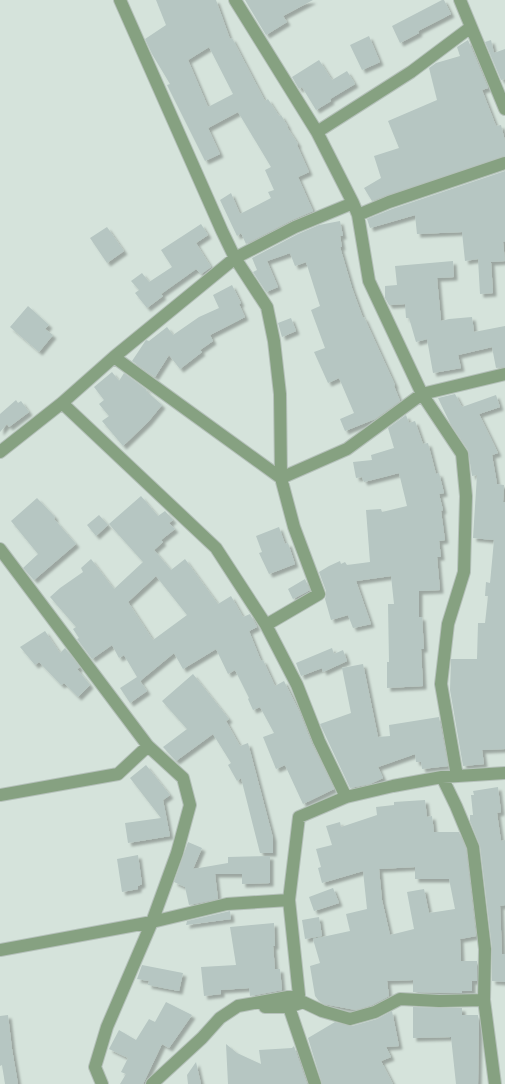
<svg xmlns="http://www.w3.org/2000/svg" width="505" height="1084" font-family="Arial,sans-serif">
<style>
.building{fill:#b6c6c2;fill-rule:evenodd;filter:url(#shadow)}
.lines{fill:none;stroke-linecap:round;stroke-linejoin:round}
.street-casing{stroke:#b5c1ba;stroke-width:14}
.street{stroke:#86a181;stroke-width:12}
</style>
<defs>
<filter id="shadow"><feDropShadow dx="3.5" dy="3.5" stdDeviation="1" flood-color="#0004"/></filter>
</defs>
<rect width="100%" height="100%" fill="#d5e3db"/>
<!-- building -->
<path class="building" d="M156,0H216L230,39L232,38L265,101L268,99L279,116L281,115L288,127H287L298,144L297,145L309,172L298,177L313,211L292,220L246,244L241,233L237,236L220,200L231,193L240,214L271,198L268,192L274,190L265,170L271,167L238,112L208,128L220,154L205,161L167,85L170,84L152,54L145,39L166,25ZM209,47L233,94L208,107L188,60Z
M245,0H313L283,16L287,22L266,35Z
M442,0H444L451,14L418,31L419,33L400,43L392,26Z
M369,36L380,62L362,70L350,45Z
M468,40L488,88L482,90L496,126L501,125L505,141V156L387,195L372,201L364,188L381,178L374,156L399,148L388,121L437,100L429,68L436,63L460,56L457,47Z
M491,40L494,53L505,49V79L501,80L485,42Z
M319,60L332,80L347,71L355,84L330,99L331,101L316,110L302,87L299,89L292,77Z
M505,171V241L503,242L505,261L491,262L493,293L480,294L478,259L465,261L462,232L417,234L415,215L370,228L367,219L392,209Z
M340,221L343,236H340L342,247H340L352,288L363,318L364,317L395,385L394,386L400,401L375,419L345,431L340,419L354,413L339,378L328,383L314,352L325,348L311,310L320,306L306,262L295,266L290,253L267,261L278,287L266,292L253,272L257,270L252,258L298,234L319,225Z
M201,224L208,235L196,243L211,267L201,274L196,269L161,294L163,296L147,308L135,293L139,290L131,281L142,273L149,282L172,267L161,250Z
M107,227L124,251L107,263L90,238Z
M453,261L454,277L437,278L441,321L449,319L472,317L474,332L505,326V367L496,368L492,347L458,355L461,368L433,373L427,339L416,342L409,318H406L405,304L389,305L385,298V286L397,285L395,266Z
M232,285L241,303L239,304L245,317L210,335L213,341L200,350L202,352L180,369L169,355L155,377L132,361L146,340L149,341L167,327L173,335L199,317L219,308L213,295Z
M28,306L49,325L45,329L53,335L39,352L10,327Z
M291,318L296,331L282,337L278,323Z
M112,372L119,381L124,373L147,390L146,391L162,405L148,422L123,446L102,421L109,416L99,404L104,400L94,387Z
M455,394L462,407L496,395L500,407L479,414L498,453L492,455L497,484L504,485L503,502H505V749L482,750L484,764L463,766L450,690L451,659H477L478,623H485L488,596H485L486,582L490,583L494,540L473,538L477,475L472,476L468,450L451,425L438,398Z
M16,400L18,403L21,401L29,412L9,427L7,424L0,432V414Z
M406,415L409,423L415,421L423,444L428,443L436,474L439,473L444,493L439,494L443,510L441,511L445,540L439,541L441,557H437L440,590L419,591V617H422L424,649H421L423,686L387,688V662H389L388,604H394L391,576L356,581L371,624L353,628L348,615L331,620L325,599L326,595V591L319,572L329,566L340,561L341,564L345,562L347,565L370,562L366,510L381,509L382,512L407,506L399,473L364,482L362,477L356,478L353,462L372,460L371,455L394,448L388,428Z
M141,496L158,516L165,511L173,520L169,523L175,529L161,540L163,542L154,550L171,570L185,559L218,604L231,596L243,617L250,614L257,627L249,631L261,661L263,660L275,686L284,681L299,711L312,744L334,789L303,804L285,765L276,769L263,737L274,733L260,707L253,710L248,699L249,698L235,670L228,674L216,649L183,669L174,653L140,681L147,691L130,703L120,688L137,677L124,655L119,658L112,645L92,659L77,639L79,638L73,629L76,627L50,597L60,588L83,572L81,568L91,559L114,589L143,562L109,524ZM156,576L187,615L153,640L128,602Z
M37,498L55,517L54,519L76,544L34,580L23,568L38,554L11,521Z
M99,515L108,525L96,536L87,525Z
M279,527L285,544L288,543L295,564L269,574L259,553L262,552L256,536Z
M305,579L310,590L293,599L288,589Z
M45,631L60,653L65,648L80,667L77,669L90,685L78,697L64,683L61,685L39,662L35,665L20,647Z
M332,648L334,654L343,650L347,661L323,672L322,668L301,676L296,663Z
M363,664L378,737L390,736L389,725L439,717L448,766L422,769L421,762H416L415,754L378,767L383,778L370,784L350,788L320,724L351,713L342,668Z
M193,674L229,719L226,721L240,746L248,743L273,838V853H260L241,778L237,781L228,765L231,763L213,734L176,761L163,747L187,729L162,701Z
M146,765L170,795L163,800L170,836L128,843L125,823L161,818L130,778Z
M498,787L501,812L497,813L501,841L505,840V905L500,906L502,954H505V982L492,981V948L480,846L470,821V815H473L471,795H474L473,791Z
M425,800L427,817L432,816L434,832H459L466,849L476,936L460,939L461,961H477V981H472V991H462V993L413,992V980L387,981L389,996L372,1005L356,1010L324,1004L319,1001L315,996L310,966L320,963L313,939L350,931L346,914L367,909L363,871L322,883L318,868L321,867L316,849L332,845L326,826L340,822L341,827L377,815L376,807L394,805V802ZM415,867V879H449L455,909L429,913L424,889L407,892L414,929L390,935L382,900L379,869Z
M188,842L202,848L193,869L228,863V857L270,856V883L242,884V874H215L218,899L189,905L185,887L174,882Z
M138,855L142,884L138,886V889L122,892L117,859Z
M333,888L339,903L314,911L309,897Z
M230,911L231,919L186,925L187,921Z
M319,917L322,936L305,939L302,920Z
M274,923L275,946H273L275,969H280L282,990L250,996L249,988L221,990V994L204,996L201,967L236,965L230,927Z
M142,965L183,973L179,991L148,985L149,981L137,979Z
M166,1002L192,1015L169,1048L162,1044L143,1084H120L126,1074L121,1072L128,1058L109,1049L119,1030L136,1040L149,1019L155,1022Z
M413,1007L462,1008V1015H478L479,1023L478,1084H456L451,1037L413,1038Z
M392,1011L399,1046L386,1047L391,1057L381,1061L393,1084H322L308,1038L335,1022L352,1026L377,1019Z
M8,1015L12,1049L18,1084H5L2,1065L0,1066V1016Z
M226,1044L237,1053L261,1064L259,1050L292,1048L294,1046L307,1084H228Z
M196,1062L201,1084H188L187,1075Z"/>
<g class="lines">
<!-- street casing -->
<g class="street-casing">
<path id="street" d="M120,0L222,231L235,258L267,307L274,341L280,394L281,478L294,527L319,594L266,625L297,685L319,741L346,797
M235,0L317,132L353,203L358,215L369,281L422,394L462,454L466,496L464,572L448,624L441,684L457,776
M460,0L505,109
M317,132L411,72L471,27
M358,215L389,202L505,163
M114,357L281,478
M62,403L216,548L266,625
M0,452L62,403L114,357L235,258L295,227L353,203
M281,478L347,449L422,394L505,374
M0,549L148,746L183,778L190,805L177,853L152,922L107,1027L95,1067L102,1084
M442,777L456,806L473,847L485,949L484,1000L495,1084
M0,795L118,774L148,746
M0,950L152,922L227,904L289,900
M265,1007H289L303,1002L322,1011L350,1019L375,1012L400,999L439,1001L484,1000
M289,1007L315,1084
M152,1084L202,1038L220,1018L238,1006L299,995L289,900L299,817L346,797L393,786L442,777L505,773"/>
</g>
<!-- street -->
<use href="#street" class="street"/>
</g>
</svg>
